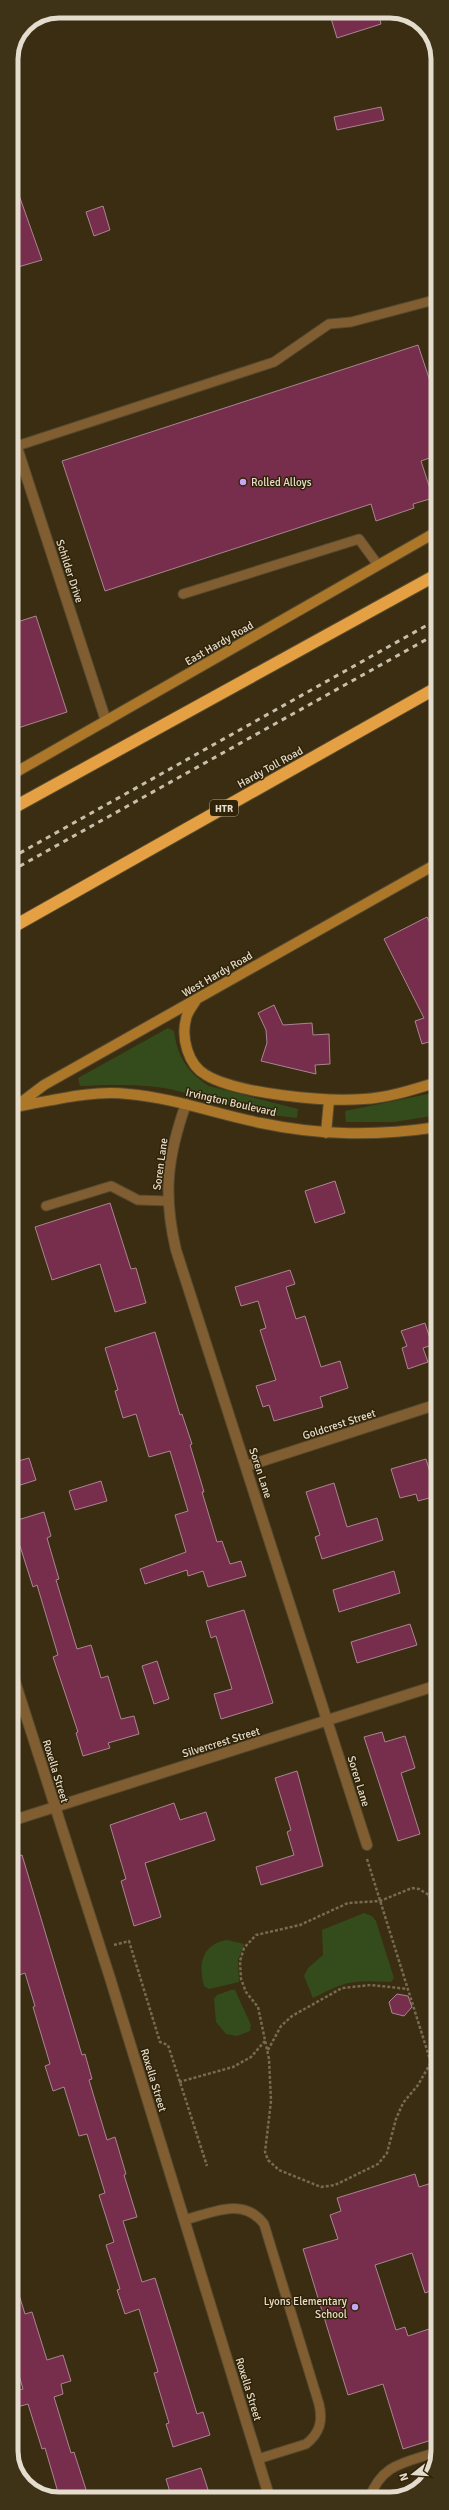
<svg xmlns="http://www.w3.org/2000/svg" width="449" height="2510" font-family="Signika,sans-serif">
<style>
.green{fill:#344c1c}
.building{fill:#772e4c;stroke:#a98591}
.lines{fill:none;stroke-linecap:round;stroke-linejoin:round}
.lane-casing{stroke:#55492f;stroke-width:11}
.street-casing{stroke:#55492f;stroke-width:12}
.secondary-casing{stroke:#55492f;stroke-width:12}
.highway-casing{stroke:#55492f;stroke-width:14}
.path{stroke:#766b53;stroke-width:2.5;stroke-dasharray:3 2;stroke-linecap:butt}
.lane{stroke:#805e32;stroke-width:9}
.street{stroke:#805e32;stroke-width:10}
.secondary{stroke:#ad7729;stroke-width:10}
.highway{stroke:#e4a042;stroke-width:12}
.rail{stroke:#c7beac;stroke-width:3;stroke-dasharray:5 5;stroke-linecap:butt}
.poi-dot{fill:#c6a6f0;stroke:#302307;stroke-width:1.5}
.labels{text-anchor:middle;stroke-width:3;stroke-linejoin:round;paint-order:stroke}
.shield{fill:#302307;stroke:#aea491;stroke-width:1}
.shield-label{font-size:10px;font-weight:bold;fill:#e4dccc}
.poi-label{font-size:11px;fill:#e4dccc;stroke:#302307;text-anchor:start}
.street-label{font-size:11px;fill:#e4dccc;stroke:#302307}
.rim{fill:none;stroke:#e4dccc;stroke-width:5}
</style>
<rect width="100%" height="100%" fill="#3a2d11"/>
<!-- green -->
<path class="green" d="M168,1028L174,1031C177,1056 188,1073 209,1086L298,1109L297,1118C256,1115 217,1100 178,1091C146,1083 112,1085 80,1086L78,1078Z
M438,1092V1115L394,1122H346L345,1111Z
M364,1913L372,1916L376,1921L394,1978L391,1982C352,1980 348,1980 313,1998L304,1976L308,1968L323,1955L322,1930Z
M227,1940L244,1944L238,1960L239,1982L209,1989L204,1986C198,1964 202,1944 227,1940Z
M231,1990H235L251,2025L250,2031L237,2036L226,2034L216,2022L214,1999L217,1995Z"/>
<!-- building -->
<path class="building" d="M342,11H378L381,24L337,38L330,15Z
M381,107L384,120L337,130L334,117Z
M11,181H14L42,260L18,267L11,243Z
M103,206L110,230L94,236L86,212Z
M418,345L438,405V455L421,461L433,498L413,504L414,508L376,521L371,504L105,591L62,461Z
M36,616L67,712L18,728L11,706V624Z
M427,917L438,939V1045L435,1040L422,1044L415,1021L424,1018L384,939Z
M274,1005L283,1025L312,1023L313,1035L329,1034L330,1064L315,1065L316,1074L261,1061L267,1043L266,1030L258,1013Z
M335,1181L345,1213L315,1223L305,1191Z
M110,1203L131,1269L136,1268L146,1303L115,1312L100,1264L52,1280L35,1227Z
M290,1270L295,1284L286,1287L296,1319L305,1316L321,1367L340,1361L348,1388L320,1397L323,1407L274,1421L269,1405L263,1407L256,1386L276,1380L260,1330L266,1328L258,1301L241,1306L235,1287Z
M425,1323L432,1345L423,1348L428,1362L408,1369L402,1348L407,1346L401,1331Z
M155,1332L180,1415L182,1414L192,1444L190,1445L204,1492H202L217,1542L222,1541L230,1564L241,1561L246,1576L208,1587L203,1571L188,1576L187,1570L145,1584L140,1569L186,1552L175,1515L188,1511L170,1451L149,1457L136,1414L123,1418L115,1391L118,1390L105,1348Z
M29,1458L36,1480L11,1488V1463Z
M426,1459L437,1496L418,1501L416,1494L400,1498L391,1469Z
M101,1481L107,1501L75,1510L69,1491Z
M334,1483L347,1527L377,1518L383,1540L322,1559L315,1537L320,1535L306,1492Z
M44,1512L51,1536L47,1538L59,1579L56,1580L77,1649L91,1645L101,1678L108,1676L121,1719L134,1716L139,1734L108,1743L110,1748L83,1756L76,1733L78,1732L53,1657L58,1655L37,1585L33,1587L20,1546L14,1547L11,1538V1522Z
M394,1571L400,1593L339,1612L333,1590Z
M244,1610L273,1703L221,1719L214,1694L232,1689L216,1636L211,1638L206,1621Z
M410,1624L417,1645L357,1663L351,1642Z
M157,1661L169,1699L154,1704L142,1666Z
M382,1732L385,1742L405,1736L415,1768L401,1773L420,1834L398,1841L364,1737Z
M297,1771L323,1866L261,1885L256,1867L294,1855L287,1832L291,1830L275,1778Z
M174,1803L180,1820L206,1812L215,1840L145,1863L161,1917L134,1926L121,1881L126,1879L110,1825Z
M22,1855L82,2055L85,2054L92,2079L89,2080L107,2140L115,2137L126,2174L124,2175L137,2217L123,2221L142,2282L155,2278L197,2414L203,2412L210,2435L173,2447L166,2424L169,2423L154,2373L158,2372L139,2309L125,2314L117,2290L120,2289L106,2245L114,2242L99,2195L105,2193L87,2134L79,2136L64,2087L53,2091L45,2066L50,2064L33,2007L35,2006L25,1973L11,1978V1923L17,1922L11,1903V1858Z
M397,1994L408,1996L412,2007L404,2016L392,2013L389,2002Z
M415,2174L419,2187L438,2181V2288L425,2293L412,2253L375,2265L396,2330L405,2327L408,2336L438,2326V2438L403,2449L383,2384L348,2395L303,2249L338,2239L330,2215L341,2211L337,2198Z
M15,2282L25,2314L32,2312L47,2360L63,2355L71,2381L61,2384L63,2394L54,2397L71,2453L74,2452L89,2499H60L45,2448L42,2449L28,2404L17,2407L12,2392L23,2389L14,2358L11,2359V2283Z
M201,2468L211,2499H172L166,2479Z"/>
<g class="lines">
<!-- lane casing -->
<g class="lane-casing">
<path id="lane" d="M17,446L274,362L329,324L351,322L438,299
M183,594L359,539L378,565
M46,1206L111,1186L138,1200L168,1201
M184,2220C212,2213 243,2196 264,2224L319,2404C323,2421 320,2433 306,2444L258,2459
M369,2499C382,2463 405,2463 437,2452"/>
</g>
<!-- street casing -->
<g class="street-casing">
<path id="street" d="M11,429L106,721
M186,1104C167,1157 163,1195 176,1250L367,1845
M247,1466L438,1404
M11,1669L110,1978L270,2499
M11,1821L438,1685"/>
</g>
<!-- secondary casing -->
<g class="secondary-casing">
<path id="secondary" d="M11,775L438,531
M196,1000C193,1006 187,1012 186,1019C181,1038 188,1065 206,1075C238,1094 326,1102 364,1099C388,1098 415,1089 438,1082
M20,1106C55,1100 92,1090 128,1094C174,1098 216,1114 261,1123C322,1136 377,1136 438,1127
M11,1110L44,1085L438,863
M326,1133L329,1100"/>
</g>
<!-- highway casing -->
<g class="highway-casing">
<path id="highway" d="M11,809L438,574
M11,928L438,687"/>
</g>
<!-- path -->
<path class="path" d="M367,1859L438,2085
M438,1928L429,1895L419,1889L412,1888L380,1901L348,1903L300,1925L256,1935L244,1948L240,1961L241,1979L246,1992L258,2007L269,2059L271,2101L265,2152L268,2160L279,2170L321,2187L335,2185L378,2164L387,2153L396,2119L403,2103L418,2085L438,2050
M114,1945L129,1941L160,2042L168,2045L207,2166
M268,2050L281,2026L292,2016L342,1988L371,1985L408,1989
M179,2082L233,2067L251,2057L265,2041"/>
<!-- lane -->
<use href="#lane" class="lane"/>
<!-- street -->
<use href="#street" class="street"/>
<!-- secondary -->
<use href="#secondary" class="secondary"/>
<!-- highway -->
<use href="#highway" class="highway"/>
<!-- rail -->
<path class="rail" d="M11,858L438,619
M11,871L438,633"/>
</g>
<!-- markers -->
<g class="poi-dot">
<circle cx="243" cy="482" r="4"/>
<circle cx="355" cy="2307" r="4"/>
</g>
<g class="labels">
<!-- shield labels -->
<rect class="shield" x="210" y="800" width="28" height="16" rx="3"/>
<g class="shield-label">
<text x="224" y="812">HTR</text>
</g>
<!-- poi labels -->
<g class="poi-label">
<text x="251" y="486">Rolled Alloys</text>
<text x="347" y="2305" text-anchor="end">Lyons Elementary<tspan x="347" dy="13">School</tspan></text>
</g>
<!-- street labels -->
<g class="street-label">
<text transform="translate(70 571) rotate(72)" y="4">Schilder Drive</text>
<text transform="translate(219 643) rotate(-30)" y="4">East Hardy Road</text>
<text transform="translate(270 767) rotate(-29)" y="4">Hardy Toll Road</text>
<text transform="translate(217 974) rotate(-30)" y="4">West Hardy Road</text>
<text transform="translate(231 1102) rotate(13)" y="4">Irvington Boulevard</text>
<text transform="translate(160 1164) rotate(-82)" y="4">Soren Lane</text>
<text transform="translate(339 1424) rotate(-18)" y="4">Goldcrest Street</text>
<text transform="translate(261 1473) rotate(72)" y="4">Soren Lane</text>
<text transform="translate(221 1742) rotate(-17)" y="4">Silvercrest Street</text>
<text transform="translate(56 1771) rotate(73)" y="4">Roxella Street</text>
<text transform="translate(359 1781) rotate(73)" y="4">Soren Lane</text>
<text transform="translate(154 2080) rotate(73)" y="4">Roxella Street</text>
<text transform="translate(249 2389) rotate(73)" y="4">Roxella Street</text>
</g>
</g>
<!-- crop -->
<path d="M0 0H449V2510H0ZM59 18H390A41 41 0 0 1 431 59V2451A41 41 0 0 1 390 2492H59A41 41 0 0 1 18 2451V59A41 41 0 0 1 59 18Z" fill="#3e3217" fill-rule="evenodd"/>
<path class="rim" d="M59 18H390A41 41 0 0 1 431 59V2451A41 41 0 0 1 390 2492H59A41 41 0 0 1 18 2451V59A41 41 0 0 1 59 18Z"/>
<!-- north arrow -->
<g transform="translate(413 2474) rotate(253)" stroke="#302307" stroke-width="3" paint-order="stroke">
<path d="M0-3L7 15L0 10L-7 15Z" fill="#e4dccc"/>
<text y="-6" font-size="11" font-weight="bold" text-anchor="middle" fill="#e4dccc">N</text>
</g>
</svg>
